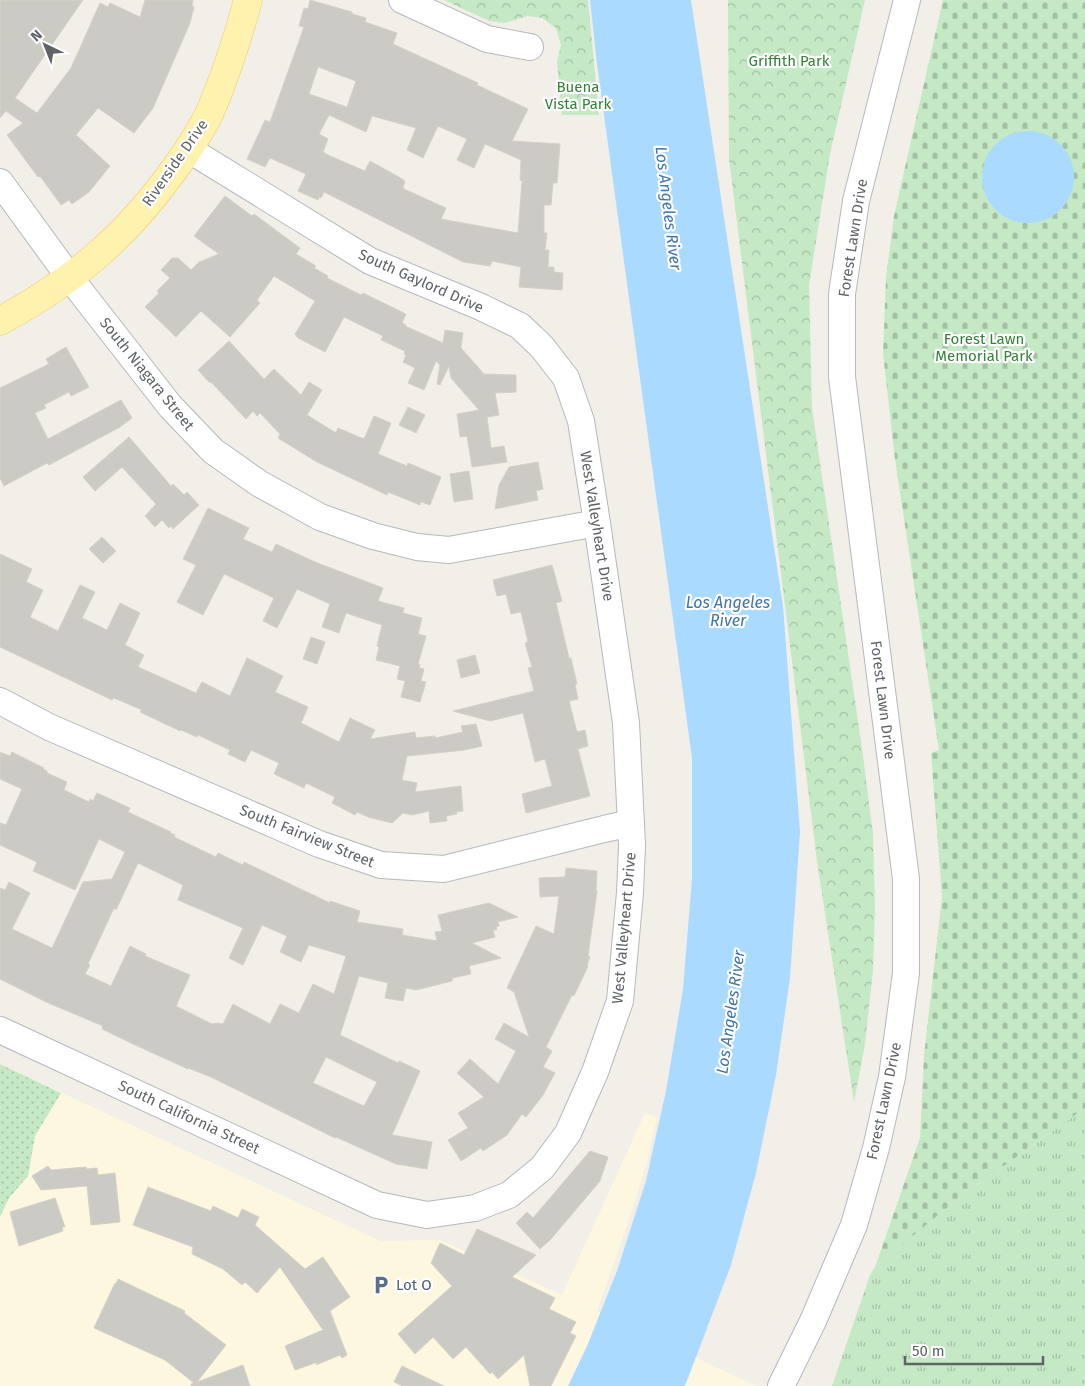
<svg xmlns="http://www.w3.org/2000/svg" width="1085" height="1386" font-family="'Fira Sans',sans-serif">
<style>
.commercial{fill:#fef7e0}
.grass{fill:url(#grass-tufts)}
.forest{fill:url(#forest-crowns)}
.cemetery{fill:url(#cemetery-stones)}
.garden{fill:url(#garden-dots)}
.water{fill:#aadaff}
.building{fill:#cccac5;stroke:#d6d1c6;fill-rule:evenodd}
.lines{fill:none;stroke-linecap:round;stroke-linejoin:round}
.minor-casing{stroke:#b5b8bc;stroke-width:28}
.major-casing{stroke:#f2c960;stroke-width:29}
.minor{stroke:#fff;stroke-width:26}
.major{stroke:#fff2af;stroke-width:28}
.labels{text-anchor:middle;stroke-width:4.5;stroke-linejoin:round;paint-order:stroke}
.park-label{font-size:15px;fill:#348238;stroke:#fff}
.street-label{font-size:15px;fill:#5f6368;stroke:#fff}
.service-label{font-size:15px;fill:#4e5e75;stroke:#fff;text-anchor:start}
.water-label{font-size:16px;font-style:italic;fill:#4174aa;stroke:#fff}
</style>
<defs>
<pattern id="grass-tufts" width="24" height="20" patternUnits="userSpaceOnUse" patternTransform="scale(1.25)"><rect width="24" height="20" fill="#c5e8c5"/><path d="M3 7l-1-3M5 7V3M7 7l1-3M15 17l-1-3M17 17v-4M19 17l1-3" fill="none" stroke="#a3c0a4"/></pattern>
<pattern id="forest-crowns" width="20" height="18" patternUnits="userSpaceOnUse" patternTransform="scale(1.25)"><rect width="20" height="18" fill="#c5e8c5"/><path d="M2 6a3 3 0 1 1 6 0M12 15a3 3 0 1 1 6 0" fill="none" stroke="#a3c0a4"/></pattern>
<pattern id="cemetery-stones" width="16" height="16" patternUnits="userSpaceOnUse" patternTransform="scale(1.25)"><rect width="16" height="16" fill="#c5e8c5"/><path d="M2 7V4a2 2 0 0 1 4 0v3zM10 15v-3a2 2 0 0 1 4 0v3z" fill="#a3c0a4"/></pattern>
<pattern id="garden-dots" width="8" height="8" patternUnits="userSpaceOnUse" patternTransform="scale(1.25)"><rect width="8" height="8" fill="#c5e8c5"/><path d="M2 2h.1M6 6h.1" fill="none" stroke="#a3c0a4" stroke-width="1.8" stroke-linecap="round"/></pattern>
</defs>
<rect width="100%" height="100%" fill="#f1efe8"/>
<!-- commercial -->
<path class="commercial" d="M0,1064L380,1241L440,1240L562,1295L645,1113L657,1117L647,1162L631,1214L597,1311L756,1386H0Z"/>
<!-- grass -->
<path class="grass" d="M1085,1108V1386H832L870,1275L875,1267L959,1198Z"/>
<!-- forest -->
<path class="forest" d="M444,0H588L599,115H562L557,62L561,45L556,28L542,18L527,16L505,23L489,21Z
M728,0H865L830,154L809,285L812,408L862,748L873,834L875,907L873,970L865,1044L854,1102L817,861L729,159Z"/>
<!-- cemetery -->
<path class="cemetery" d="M943,0H1085V1108L959,1198L875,1267L920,1138L924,1056L942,897L931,753L939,750L895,459L883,353L886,278L894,216Z"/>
<!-- garden -->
<path class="garden" d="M0,1064L61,1093L35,1136L28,1176L9,1198L0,1217Z"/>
<!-- water -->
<path class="water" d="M590,0H691L783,606L800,832L790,978L776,1075L756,1173L731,1265L685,1386H568L587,1346L617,1271L646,1181L666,1091L683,989L692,879V758L597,64Z
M982 177a46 46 0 1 1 92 0a46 46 0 1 1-92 0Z"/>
<!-- building -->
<path class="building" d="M0,0H83L15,98L37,113L71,68L100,3L108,7L110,3L140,17L145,0H193L192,6L194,7L190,23L153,108L134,133L98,108L76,135L110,166L89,192L72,204L69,200L61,205L40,176L38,177L7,135L23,123L6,111L0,118Z
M310,0L352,12V14L366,18L365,22L397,33L393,44L478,83L477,85L528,109L512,141L560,144L557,183H553L551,205H544V233H547L545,250H549L548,267H554V272L563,273L562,290L519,287L521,267L492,261L490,266L463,262L324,192L321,198L319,197L318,200L298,191L306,174L270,158L265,167L247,159L265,120L270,122L304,27L299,26L304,8L308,9ZM318,67L356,81L347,107L309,94ZM329,115L366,132L372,116L416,128L407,150L423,158L438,126L467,139L457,160L474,168L485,144L521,160L520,180L522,181L518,233L441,219L446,208L404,189L403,187L405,182L404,180L370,161L365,171L330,156L323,152L328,139L319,134Z
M225,196L252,216L254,214L300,248L296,254L316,266L314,268L328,276L327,278L361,295L363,293L406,314L402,323L406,325L405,326L443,343L445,330L463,333L461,348L484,374L516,375V392L495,393L499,415L487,417L491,448L504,446L507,462L472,467L467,436L460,437L457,414L479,410L451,378L449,366L440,385L437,384L440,365L436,361L424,390L408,383L415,368L403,362L406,355L404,354L405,351L381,340L383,336L344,317L325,352L298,338L295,334L315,301L274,276L257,300L260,303L230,337L201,311L176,337L145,307L159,293L157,291L170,278L161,270L172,258H178L191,270L199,262L219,254L194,236Z
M229,341L264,379L274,369L301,395L309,382L322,390L307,415L336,433L338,428L364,439L374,416L391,423L378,454L407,466L408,463L441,477L430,505L421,502L420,505L388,492L387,495L317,462L278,438L280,434L260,413L257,416L253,411L246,419L211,382L210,383L198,370Z
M66,347L89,387L71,396L69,392L44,405L46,408L35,413L48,439L121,400L132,418L120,427L49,465L47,463L4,486L0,478V388L49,364L46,359Z
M408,407L425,415L416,433L399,425Z
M129,437L171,486L173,484L184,495L187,492L199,505L173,529L171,526L169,528L162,520L155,527L145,516L156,504L122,467L95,491L83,477Z
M538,462L543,489L536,491L538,500L495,509L499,485L509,467Z
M469,471L473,499L454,502L450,474Z
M208,508L249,528L243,539L272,552L276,544L315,562L383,588L378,601L404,608L403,613L422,618L418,634L426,636L418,664H420L419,668L424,669L421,681L426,682L420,702L401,697L405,681L397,679L400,666L376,660L379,647L377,646L382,625L346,613L339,633L322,627L330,604L297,589L277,628L263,621L274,598L224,574L203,615L177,602L196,565L183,559Z
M102,537L116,551L103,563L89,549Z
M0,554L32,569L26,582L43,590L30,617L58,631L80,585L95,592L82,618L107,630L120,603L140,613L125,645L144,655L138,667L196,693L202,682L230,696L247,658L283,676L275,692L308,707L301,723L339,742L350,718L375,730L370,739L415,732L416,738L435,736V738L463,732L461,726L476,724L482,746L465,750L407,756L402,780L417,783L415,792L461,786L463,811L456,812L457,814L446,816L447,821L430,823L429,811L412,815L403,813L392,823L368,817L357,812L355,815L332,803L335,797L306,783L304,788L274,774L279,763L251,750L245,762L228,754L230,750L198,735L197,737L181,730L180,731L140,712L142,710L114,698L112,700L0,647Z
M552,565L562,601L556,603L569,658H571L577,684H575L578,699L569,701L577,732L585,730L588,746L578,749L590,796L526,813L522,794L552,786L545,759L535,762L523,713L490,721L453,711L534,691L528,668L532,667L525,643L528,642L521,612L511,614L506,594L497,596L493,580Z
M311,637L325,642L317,664L303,659Z
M475,655L480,673L461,678L457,660Z
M0,752L10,756L12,752L44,768L43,769L47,771V773L67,782L64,790L89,802L90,799L93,801L97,793L130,808L128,812L171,832L170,833L175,835L174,837L216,857L218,853L243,865L244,862L330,903V901L360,911L357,922L403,929L402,935L437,941L435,932L442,931L438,915L489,903L518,917L498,922L499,926L496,927L497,930H493L495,937L472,943L501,958L469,966L471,974L452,978V981L416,990L406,988L403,1001L385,998L388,983L359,976L340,1035L398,1063L399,1061L420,1071L392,1135L432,1142L427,1169L396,1164L336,1137L335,1138L211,1077L188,1068V1069L133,1044L102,1029L103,1026L46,1002L0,979V888L5,890L9,882L30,893L12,929L52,948L83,882L112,879L125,852L99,839L75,890L33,871L37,862L0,845V823L6,825L22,789L0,779ZM138,863L183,885L178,900L243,928L229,958L243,965L262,925L287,936L280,952L301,962L309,945L346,956L334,994L313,984L299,1013L280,1004L270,1024L233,1004L223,1024L216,1023L212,1024L176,1006L190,975L145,956L146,954L130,946L111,986L85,974L90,965L88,964L114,908L116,910ZM326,1057L377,1082L364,1106L313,1083Z
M566,868L597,871L596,891H597L588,956L590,957L587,965L588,966L574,996L572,995L546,1047L552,1051L543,1067L555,1073L543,1095L526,1117L522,1114L507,1135L483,1151L481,1148L461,1161L448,1140L468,1128L458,1113L484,1097L457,1073L470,1059L498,1084L516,1051L495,1039L504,1023L529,1037L514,992L507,988L536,926L554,934L559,896L540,897L539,878L565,877Z
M590,1151L608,1157L600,1181L551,1239L540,1249L516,1223L527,1212L533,1218Z
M48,1166L51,1170L86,1167L87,1169L97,1168L98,1175L115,1173L120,1222L91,1225L87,1186L41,1190L32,1176Z
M148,1187L211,1211L213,1206L238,1218L242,1209L259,1217L255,1225L305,1269L323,1257L350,1297L330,1311L347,1355L342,1358L340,1355L316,1365L318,1362L295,1370L285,1346L323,1330L280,1267L257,1293L245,1282L242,1285L223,1269L192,1254L193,1247L133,1225Z
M55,1198L65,1227H62L63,1231L19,1246L10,1212Z
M477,1229L536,1255L512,1277L555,1298L549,1309L576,1322L570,1333L576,1336L551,1386H530L524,1355L498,1379L492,1372L490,1374L466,1347L453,1359L433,1337L415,1354L398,1334L452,1286L431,1263L440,1243L464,1255Z
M118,1279L185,1311L184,1313L226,1345L197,1382L243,1365L250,1386H191V1384L194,1383L165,1360L94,1328L115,1283L116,1284Z
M402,1366L444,1386H403L394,1382Z"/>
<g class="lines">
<!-- minor casing -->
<g class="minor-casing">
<path id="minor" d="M402,0L487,39L530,47
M0,182L70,278L170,406L213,451L260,484L320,517L373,536L417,547L449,550L597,523
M0,701L49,727L319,844L381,865L444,869L604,829L631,823
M0,1030L377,1205L427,1215L475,1208L509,1195L542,1168L568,1133L595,1072L620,1001L630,893L632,845L626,723L597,523L581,421L566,378L542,347L520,326L481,307L370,261L188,149
M781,1386L813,1321L854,1225L876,1148L892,1077L906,973V879L842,377V294L856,201L907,0"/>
</g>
<!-- major casing -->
<g class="major-casing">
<path id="major" d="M0,321C74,281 127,236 176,167C188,150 201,131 210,112C225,77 238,37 248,0"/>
</g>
<!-- minor -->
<use href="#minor" class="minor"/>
<!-- major -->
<use href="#major" class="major"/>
</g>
<!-- icons -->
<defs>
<g id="parking-bare" transform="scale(1.5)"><path d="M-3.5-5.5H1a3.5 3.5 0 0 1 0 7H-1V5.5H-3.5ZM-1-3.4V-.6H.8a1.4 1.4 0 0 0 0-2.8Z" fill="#5c6f8a" stroke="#fff" stroke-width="2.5" paint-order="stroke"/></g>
</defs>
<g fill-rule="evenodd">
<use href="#parking-bare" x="381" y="1285"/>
</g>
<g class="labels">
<!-- park labels -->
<g class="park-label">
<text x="789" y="66">Griffith Park</text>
<text x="578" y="92">Buena<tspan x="578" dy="17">Vista Park</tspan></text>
<text x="984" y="344">Forest Lawn<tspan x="984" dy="17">Memorial Park</tspan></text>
</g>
<!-- street labels -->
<g class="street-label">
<text transform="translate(175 163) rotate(-55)" y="5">Riverside Drive</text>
<text transform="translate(853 238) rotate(-81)" y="5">Forest Lawn Drive</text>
<text transform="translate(421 281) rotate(24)" y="5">South Gaylord Drive</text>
<text transform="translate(147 374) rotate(51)" y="5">South Niagara Street</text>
<text transform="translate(597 526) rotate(81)" y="5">West Valleyheart Drive</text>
<text transform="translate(883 700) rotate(83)" y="5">Forest Lawn Drive</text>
<text transform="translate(307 836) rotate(22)" y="5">South Fairview Street</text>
<text transform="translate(624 928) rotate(-85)" y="5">West Valleyheart Drive</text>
<text transform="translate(884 1101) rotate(-78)" y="5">Forest Lawn Drive</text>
<text transform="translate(189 1117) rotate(25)" y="5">South California Street</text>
</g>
<!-- service labels -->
<g class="service-label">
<text x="396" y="1290">Lot O</text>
</g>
<!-- water labels -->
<g class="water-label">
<text transform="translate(669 208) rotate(83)" y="6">Los Angeles River</text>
<text x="728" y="608">Los Angeles<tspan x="728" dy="18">River</tspan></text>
<text transform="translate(730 1012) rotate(-82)" y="6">Los Angeles River</text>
</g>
</g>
<!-- north arrow -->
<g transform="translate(45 45) rotate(317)" stroke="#ffffff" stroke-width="4" paint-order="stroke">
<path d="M0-4L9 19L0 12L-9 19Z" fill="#5f6368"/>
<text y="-8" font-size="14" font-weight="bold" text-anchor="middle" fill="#5f6368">N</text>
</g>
<!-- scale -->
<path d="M905 1356v8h138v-8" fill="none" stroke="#5f6368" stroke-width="2.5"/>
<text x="912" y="1356" font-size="15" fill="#5f6368" stroke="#ffffff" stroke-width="4" paint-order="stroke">50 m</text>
</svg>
